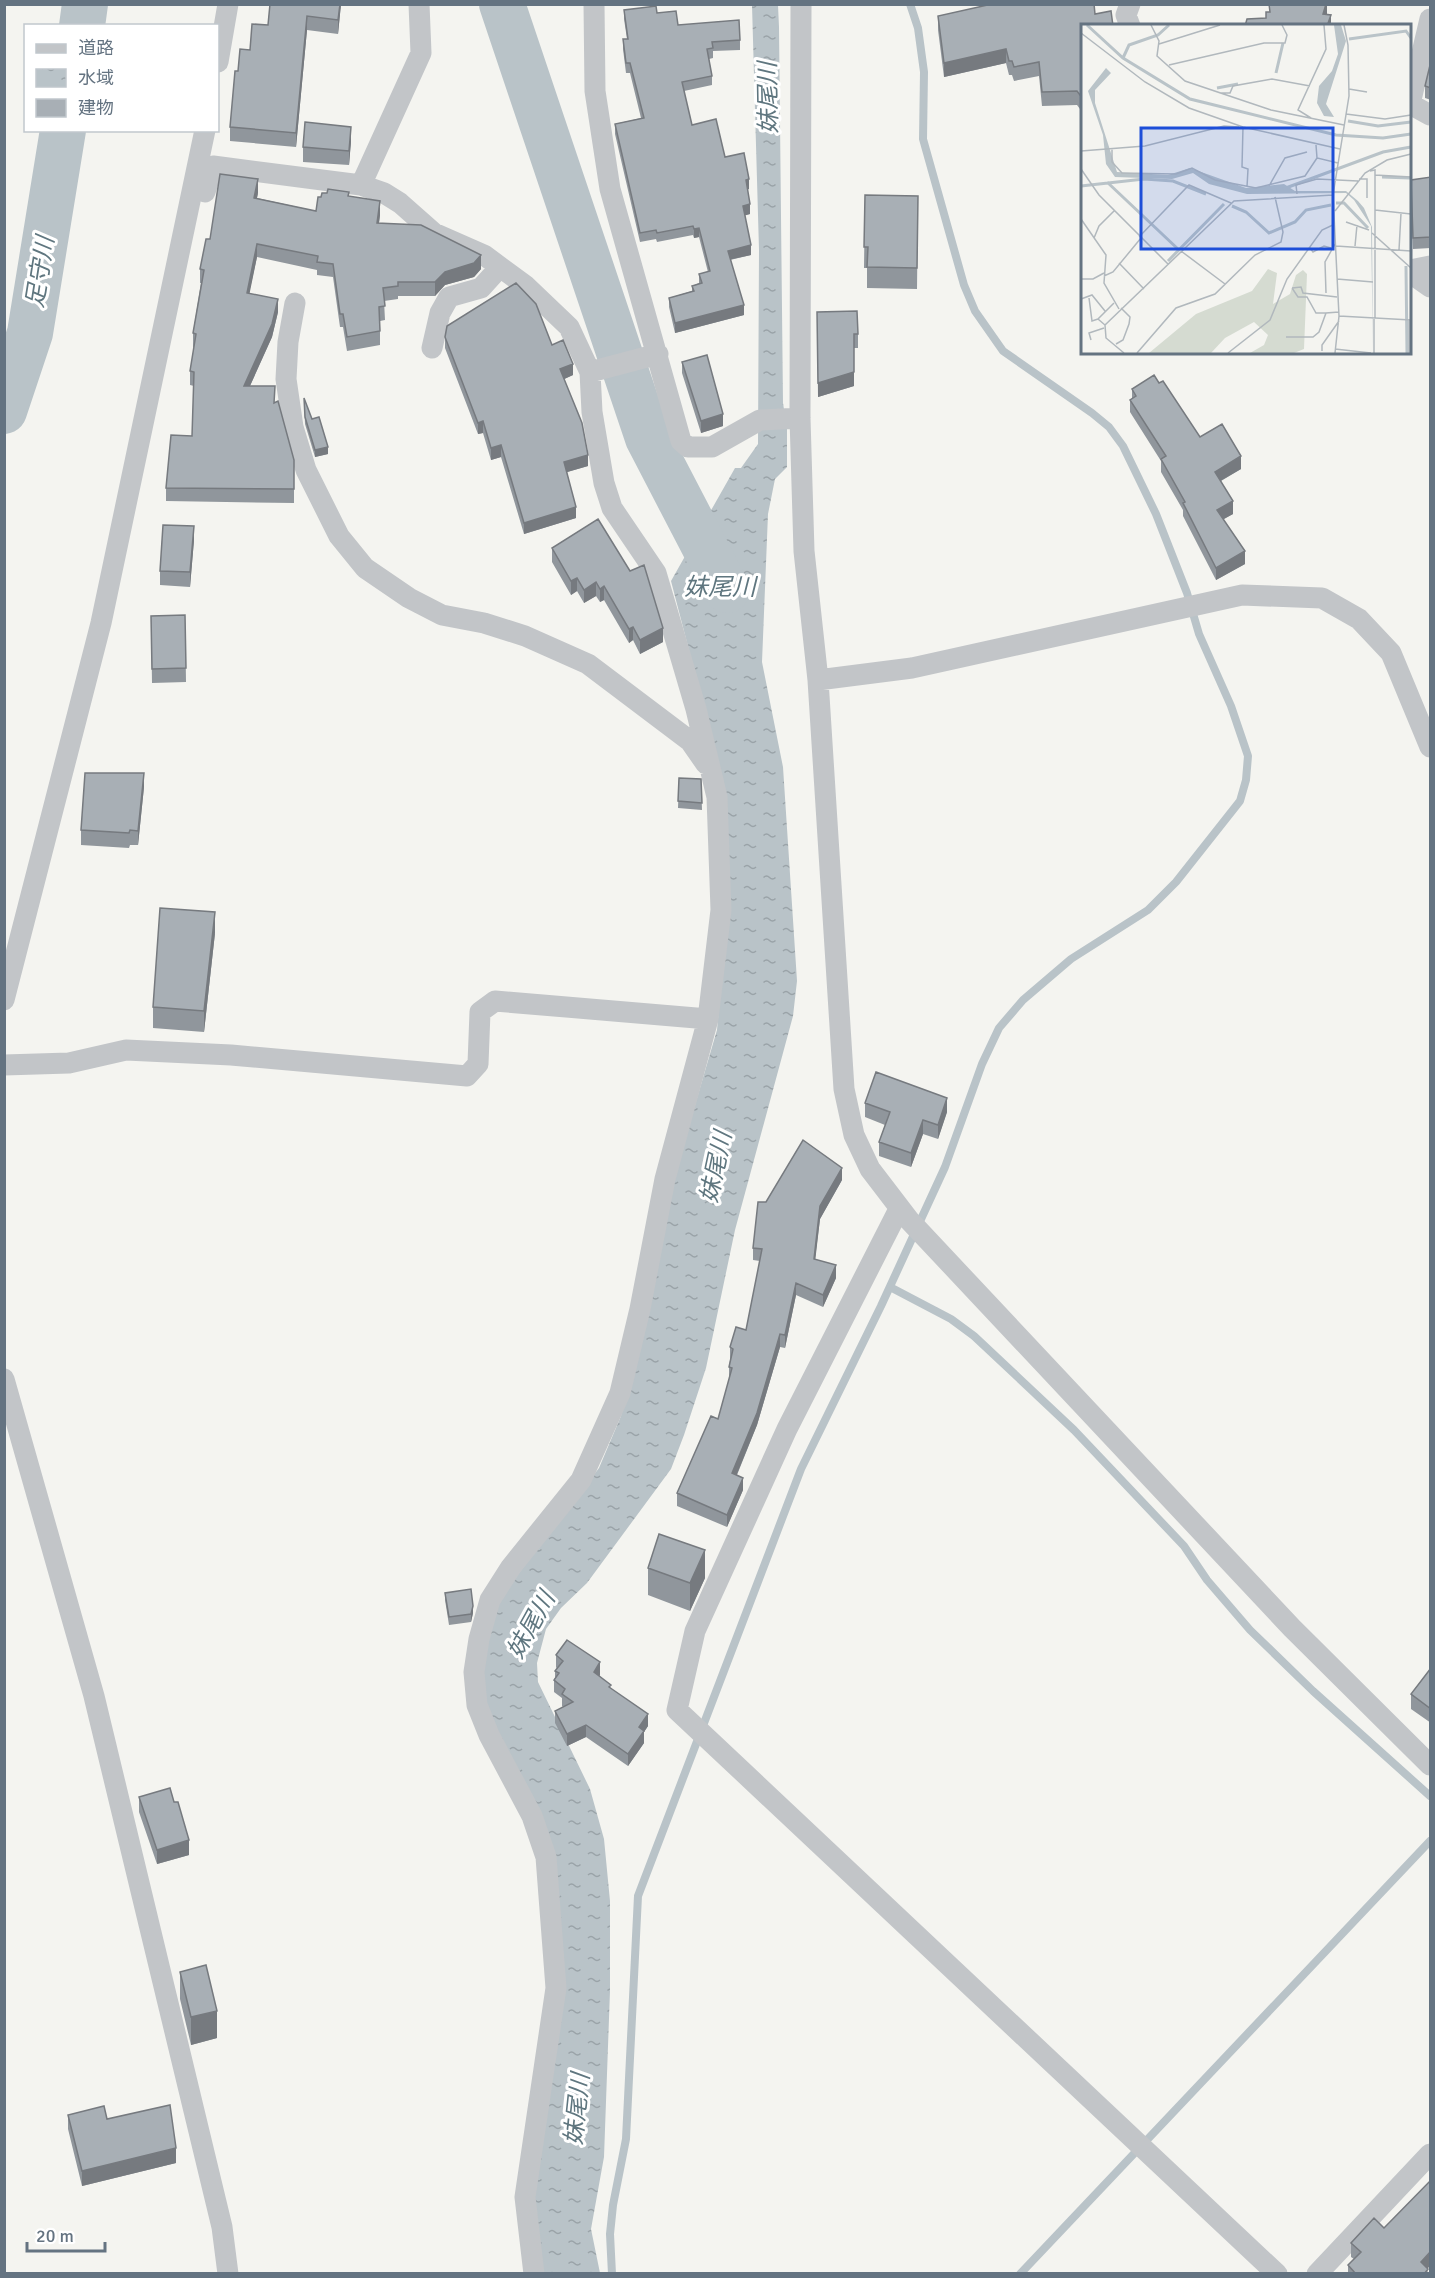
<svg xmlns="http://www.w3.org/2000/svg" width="1435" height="2278" font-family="Signika,'Noto Sans JP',sans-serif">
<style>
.water{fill:url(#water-ripples)}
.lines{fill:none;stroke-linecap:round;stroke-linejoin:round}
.stream{stroke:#b9c3c8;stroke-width:8}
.river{stroke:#b9c3c8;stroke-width:46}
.street{stroke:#c2c5c8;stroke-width:21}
.wall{fill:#90969c}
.shaded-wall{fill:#767a7f}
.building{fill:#a8afb5;stroke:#767a7f;stroke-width:1.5}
.labels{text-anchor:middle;stroke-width:6;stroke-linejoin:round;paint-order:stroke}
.water-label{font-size:24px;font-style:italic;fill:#5f767f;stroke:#fff}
.inset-river{fill:none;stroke:#b9c3c8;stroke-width:3}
.inset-road{fill:none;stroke:#b1b8bd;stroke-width:1.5}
.view{fill:#1d4ed8;fill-opacity:0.15;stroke:#1d4ed8;stroke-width:3}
.inset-edge{fill:none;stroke:#647381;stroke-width:3}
</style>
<defs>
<pattern id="water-ripples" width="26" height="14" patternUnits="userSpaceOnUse" patternTransform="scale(1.5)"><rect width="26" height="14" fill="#b9c3c8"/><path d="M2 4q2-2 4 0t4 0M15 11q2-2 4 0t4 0" fill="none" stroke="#9aa3a8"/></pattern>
</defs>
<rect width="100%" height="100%" fill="#f4f4f0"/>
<!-- water -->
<path class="water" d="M752,5H778L779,27L783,403L787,429V467L775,479L768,514L762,662L783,767L797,981L793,1016L735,1230L706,1368L684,1435L671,1469L587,1583L561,1608L546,1629L537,1663L538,1682L590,1789L604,1839L610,1901V1991L604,2157L591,2229L600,2273H542L533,2207L546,2108L550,1855L482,1698V1659L499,1599L599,1468L621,1416L673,1180L717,1030L726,930L691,658L671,581L735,468H741L758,444L759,250Z"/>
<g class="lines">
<!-- stream -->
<path class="stream" d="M890,1287L951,1319L974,1336L1074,1430L1184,1546L1207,1580L1250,1630L1313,1691L1430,1796
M612,2274L610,2234L613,2205L626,2139L638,1896L801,1469L881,1306L945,1167L982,1064L999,1028L1023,1000L1071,959L1148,910L1176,882L1240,801L1246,780L1248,756L1231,706L1199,634L1187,593L1156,514L1123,446L1109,427L1092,413L1003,351L975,311L964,285L923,139L924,72L918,28L910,4
M1020,2274L1430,1841"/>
<!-- river -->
<path class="river" d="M502,4L648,438L727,590
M82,26L85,4
M4,411L30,333L63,130"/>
<!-- street -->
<path class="street" d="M594,4L595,91L610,189L681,441L688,447H712L760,420L800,418
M801,4L800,418L804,551L818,680L844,1089L854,1135L870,1169L909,1220L1292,1628L1430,1765
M1130,4L1126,15L1130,26
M218,62L228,4
M1410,104L1430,19
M1410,104L1430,115
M361,185L384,193L400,203L434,233L484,255L526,286L569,327L590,372L592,412L604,483L612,508L656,573L696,709L717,797L721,910L708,1019L665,1179L640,1309L620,1393L581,1480L511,1567L490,1600L479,1639L474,1672L477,1705L489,1735L532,1816L546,1857L556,1988L525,2197L534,2274
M205,192L213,166L361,185L421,53L419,4
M1410,270L1430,266
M1410,273L1430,287
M295,303L288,342L286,379L293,427L306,470L339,536L365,568L409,598L442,615L484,623L525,636L588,664L690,741L706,764
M432,348L440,313L449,297L481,288L500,267
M590,372L658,354
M818,680L912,668L1242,595L1322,598L1359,619L1391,653L1430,747
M4,1000L101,623L205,130
M4,1065L69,1063L126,1050L231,1055L467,1076L478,1064L480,1012L495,1001L708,1019
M899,1209L787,1429L695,1631L677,1710L1277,2274
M4,1379L94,1696L222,2227L228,2274
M1317,2274L1430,2154"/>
</g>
<!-- wall -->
<path class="wall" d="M270,4H341L338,34L307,30L296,147L230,141V127L238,71L250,50L268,25Z
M624,10L657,13L678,25L740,40V50L713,51V58L709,59L712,76V85L684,91L692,125L725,157L749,189H747L750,214L745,215L751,255L730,260L744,315L675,333L669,307V298L692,291V286L699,283V274L708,272L699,237L694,238L693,235L657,242L656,239L640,242L615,134V124L641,118L630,73H626L623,49V39H627L624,19Z
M938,16L1083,26V113L1077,105L1042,106L1039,76L1014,81L1012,75H1009L1006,63L944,77L938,30Z
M1431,61V100L1425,98V86Z
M351,141L349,165L303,162V147Z
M1431,177V248L1413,249L1411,191Z
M258,193L257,198L316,211L349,196L380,215L379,223L481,269L474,277L445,285L435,296H398V299L384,301L385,320L380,321V345L347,351L343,327H340L333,277L317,275V270L257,257L249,293L278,312L272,337L250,386L275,403L294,460V503L166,501V488L192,436L194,386L190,385V371L194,347H193V333L201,283H200V269L210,239Z
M865,195L918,196L917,289L867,288V268H864Z
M817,312L858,334V348H854V386L818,397Z
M445,337L552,345L573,375L564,379L588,466L567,472L576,518L524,534L501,457L491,460L483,433L478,434L445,348Z
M682,362L723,426L701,433L682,373Z
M1159,383L1200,437L1241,469L1221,481L1233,514L1223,519L1245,564L1216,580L1183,516V510L1161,472V461L1130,412V400L1132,399V389Z
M304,398L312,419L328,454L315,457L305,424Z
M598,519L663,642L640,654L633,640L629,643L604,600L600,602L596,596L584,603L577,591L571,595L552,562V548Z
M194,540L190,587L160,585V571Z
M185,615L186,682L152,683L151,616Z
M679,778L701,779L702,810L678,808Z
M144,787L138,845H130L129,848L81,845V830Z
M215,933L204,1032L153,1028V1007Z
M865,1103L947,1112L938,1139L923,1134L911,1167L879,1156V1142L885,1125L865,1117Z
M842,1180L820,1219L815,1259L836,1278L823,1307L796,1295L785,1348L780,1347L757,1425L737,1475L743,1490L727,1527L677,1506V1493L718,1419L729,1380V1367L730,1360V1347L746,1330L760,1261L753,1260V1248L766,1202Z
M648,1568L705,1578L690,1611L648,1595Z
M445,1593L473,1613L471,1622L449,1625L445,1600Z
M556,1655L600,1675L599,1676L648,1726L644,1732V1743L628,1766L586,1737L567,1746L555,1723V1711L563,1707L562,1706V1698L554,1692V1680L555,1678V1671L557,1669L556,1667Z
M1431,1668V1723L1411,1709V1694Z
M139,1797L189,1855L157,1864L139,1812Z
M180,1972L217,2038L191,2045L180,1999Z
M68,2115L107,2119L176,2163L82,2186L68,2129Z
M1384,2228L1431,2265L1427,2268L1428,2274H1348V2265L1354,2259L1351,2257V2243Z"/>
<!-- shaded-wall -->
<path class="shaded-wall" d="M340,4H341L338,34V20Z
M1326,4H1327V15L1323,14Z
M1331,15V26H1327Z
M307,16V30L296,147V133Z
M1006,49V63L944,77V63Z
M351,127V141L349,165V151Z
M258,179V193L254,211V198Z
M749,179V189L746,190V180Z
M380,201V215L377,237V223Z
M750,204V214L743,216V206Z
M699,228V237L694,238V229Z
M257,244V257L247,306V293Z
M751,245V255L728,260V251Z
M481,255V269L474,277L445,285L435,296V282L445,272Z
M278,299V312L272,337L244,399V386Z
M744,305V315L675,333V323Z
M573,364V375L560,381V369Z
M854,372V386L818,397V383Z
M723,414V426L701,433V421Z
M483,421V433L478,434V423Z
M501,445V457L491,460V448Z
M328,447V454L315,457V450Z
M588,455V466L564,473V462Z
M1241,456V469L1215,484V472Z
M1233,501V514L1217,523V510Z
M576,507V518L524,534V523Z
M194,526V540L190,587V572Z
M1245,551V564L1216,580V568Z
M577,578V591L571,595V581Z
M596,582V596L584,603V590Z
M604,586V600L600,602V589Z
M633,627V640L629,643V629Z
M663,628V642L640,654V640Z
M144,773V787L138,845V831Z
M215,912V933L204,1032V1011Z
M947,1098V1112L938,1139V1125Z
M923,1120V1134L911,1167V1153Z
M842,1168V1180L820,1219L814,1271V1259L820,1206Z
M836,1265V1278L823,1307V1295Z
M796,1283V1295L785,1348V1335Z
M780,1334V1347L757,1425L732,1486V1473Z
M743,1478V1490L727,1527V1515Z
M705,1550V1578L690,1611V1583Z
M473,1606V1613L471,1622V1614Z
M600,1662V1675L594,1684V1672Z
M648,1714V1726L644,1732V1743L628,1766V1754L639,1727Z
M586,1725V1737L567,1746V1734Z
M189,1840V1855L157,1864V1850Z
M217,2011V2038L191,2045V2017Z
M176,2148V2163L82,2186V2171Z
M1431,2251V2265L1422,2274L1421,2262Z"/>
<!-- building -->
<path class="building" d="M270,4H340L338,20L307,16L296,133L230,127L235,71H238L240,49L250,50L252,24L268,25Z
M992,4H1094L1095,14L1111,11L1113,26H1083V99L1077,91L1042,92L1039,62L1014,67L1012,61H1009L1006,49L944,63L938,16Z
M1269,4H1326L1323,14L1331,15L1327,26H1245L1247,19L1266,18V12H1270Z
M656,6L657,13L676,11L678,25L739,20L740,40L712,42L713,48L707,49L712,76L682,82L692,125L716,119L725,157L744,153L749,179L746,180L750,204L743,206L751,245L728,251L744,305L675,323L669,298L694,291L692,286L702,283L699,274L710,271L699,228L694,229L693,226L657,233L656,230L640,233L615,124L644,118L630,63H626L623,39H628L624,10Z
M1431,61V88L1425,86Z
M305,122L351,127L349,151L303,147Z
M220,174L258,179L254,198L316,211L318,197H321L322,193H327L328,189L349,192L348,196L380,201L377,223L421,225L481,255L474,263L445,272L435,282H398V286L383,288L385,306L379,307L380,331L347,337L343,314H340L333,264L317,262L318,256L257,244L247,293L278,299L272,324L244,386H275L274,403L278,401L294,460V489L166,488L171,435L192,436L194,372L190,371L196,334L193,333L204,270L200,269L206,239H210Z
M1431,177V237L1413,238L1411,180Z
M865,195L918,196L917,268L867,267L868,247H864Z
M516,283L536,304L552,345L563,340L573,364L560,369L582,423L588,455L564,462L576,507L524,523L501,445L491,448L483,421L478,423L445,337L447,326Z
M857,311L858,334H854V372L818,383L817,312Z
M707,355L723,414L701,421L682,362Z
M1154,375L1159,383L1163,381L1200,437L1222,424L1241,456L1215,472L1233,501L1217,510L1245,551L1216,568L1183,503L1185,502L1161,459L1166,456L1130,400L1136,396L1132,389Z
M304,398L312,419L319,417L328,447L315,450L305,417Z
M598,519L630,571L644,565L663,628L640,640L633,627L629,629L604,586L600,589L596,582L584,590L577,578L571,581L552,548Z
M163,525L194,526L190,572L160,571Z
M185,615L186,668L152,669L151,616Z
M85,773H144L138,831L130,830L129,833L81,830Z
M679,778L701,779L702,803L678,801Z
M160,908L215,912L204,1011L153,1007Z
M876,1072L947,1098L938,1125L923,1120L911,1153L879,1142L890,1112L865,1103Z
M803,1140L842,1168L820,1206L814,1259L836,1265L823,1295L796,1283L785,1335L780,1334L757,1413L732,1473L743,1478L727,1515L677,1493L711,1416L718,1419L732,1368L729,1367L733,1349L730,1347L736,1327L746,1330L762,1249L753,1248L758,1202H766Z
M659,1534L705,1550L690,1583L648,1568Z
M471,1589L473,1606L471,1614L449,1617L445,1593Z
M567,1640L600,1662L594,1672L611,1685L609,1687L648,1714L639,1727L644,1731L628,1754L586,1725L567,1734L555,1711L573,1702L562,1694L565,1689L554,1680L559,1673L555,1671L563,1661L556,1655Z
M1431,1668V1709L1411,1694Z
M170,1788L174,1802H178L189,1840L157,1850L139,1797Z
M206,1965L217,2011L191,2017L180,1972Z
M170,2105L176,2148L82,2171L68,2115L104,2106L107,2119Z
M1431,2180V2251L1421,2262L1428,2269L1424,2274H1356L1348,2265L1361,2252L1351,2243L1374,2218L1384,2228Z"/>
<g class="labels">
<!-- water labels -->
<g class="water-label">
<text transform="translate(768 98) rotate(-91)" y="8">妹尾川</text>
<text transform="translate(40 272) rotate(-81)" y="8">足守川</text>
<text x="720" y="595">妹尾川</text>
<text transform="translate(716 1167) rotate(-78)" y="8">妹尾川</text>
<text transform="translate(531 1625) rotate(-61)" y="8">妹尾川</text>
<text transform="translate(577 2109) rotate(-84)" y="8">妹尾川</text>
</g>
</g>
<!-- overview -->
<g transform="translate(1081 24)">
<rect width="330" height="330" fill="#f4f4f0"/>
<path d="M187,245L196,249L192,280L209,270L215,251L222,246L226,250L223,325L213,329H169L183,321L187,311L173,298L144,314L130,329H68L115,290L171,267Z" fill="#d5dbd1"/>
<path d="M253,1H260L265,17L245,80L253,93L243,92L236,79L238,62L251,47L257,30ZM25,44L30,49L14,66V79L36,148L87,151L109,144L165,164L203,160L214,167H265L277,177L283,184L291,203L292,329L290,202L273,176L265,169L166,170L128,160L112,149L91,155L34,153L25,140L22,111L7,67Z" fill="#b9c3c8"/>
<path class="inset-river" d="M6,1L42,34L109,75L255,111L302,114L330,110M268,15L325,7L330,14M42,34L48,21L77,11L88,1M195,49L202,19M136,64L157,60M267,97L297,102L330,98M301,153L329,154M26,158L98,226M0,162L63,155L92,157L125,170M202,165L302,128L330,123M255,179H263L287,204M151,182L165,188L188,209L214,198L225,186L250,181M87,237L143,180M325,242L326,329"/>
<path class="inset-road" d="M70,1L78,17L76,32L104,57L190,86L263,101M0,9L64,58L108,84L162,103L259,125M78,20L139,1M88,41L183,19H204L206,11L201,1M268,65L286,68M138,69H149L152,62L191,55L229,62M265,90L304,95L330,91M230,94L217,86L245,25L243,1M162,103L161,143L167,145L166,163M235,121L236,134L257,139M31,125V138L41,149L95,150L111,144L134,156L175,164L224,152L236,134M0,127L64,122L143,102L158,103M0,145L18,171L87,240M289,147L294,146V151L330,153M278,155H286V174M188,162L204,134L226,128M216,170L215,161L236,155L277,157M294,186L330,190M254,187L284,149L306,136L330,130M0,195L25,231L23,259L38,285M265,198L288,206M291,209L330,244M58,213L108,161L150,179M13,214L18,202L33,187M255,222L330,227M274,222L276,201M229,224L232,228L243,222L250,224M318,226L320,189M100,227L144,260M38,239L63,265M23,252L32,248L60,214M0,255H12L23,249M256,255L292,258M211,264L220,263L222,269L256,273M211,264L217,273H226L235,289H245M245,269L244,238L254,220M8,274L11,297L17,295M0,275L11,271L24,287M33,279L17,295L24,301L25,314L43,329M258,292L330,296M294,294V151M328,296V329M24,301L153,177L252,171M205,313H232L238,308L245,289L258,288M10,316L8,309L23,304M35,320L42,316L48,300L49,293L40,284M254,325L290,329M241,327V321L258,297M56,329L95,284L134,270L174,231L200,218L202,208L194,173M147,329L189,296L206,255L241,206L254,200M254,329L258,292L252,171L268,72L267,21L263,1M293,329V294"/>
<path class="view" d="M60,104H252V225H60Z"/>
<rect width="330" height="330" class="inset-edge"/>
</g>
<!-- border -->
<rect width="1435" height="2278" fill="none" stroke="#647381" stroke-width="12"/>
<!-- legend -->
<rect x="24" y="24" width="195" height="108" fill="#ffffff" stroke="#c1c7cd" stroke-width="1.5"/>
<rect x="36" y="44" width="30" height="9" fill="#c2c5c8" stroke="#c1c7cd" stroke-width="1.5"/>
<text x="78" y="54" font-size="18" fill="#647381">道路</text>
<rect x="36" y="69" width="30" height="18" fill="url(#water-ripples)" stroke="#c1c7cd" stroke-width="1.5"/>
<text x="78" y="84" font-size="18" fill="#647381">水域</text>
<rect x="36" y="99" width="30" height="18" fill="#a8afb5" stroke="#c1c7cd" stroke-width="1.5"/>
<text x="78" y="114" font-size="18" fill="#647381">建物</text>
<!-- scale -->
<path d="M27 2242v9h78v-9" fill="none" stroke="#647381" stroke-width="3"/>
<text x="36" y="2242" font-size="18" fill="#647381" stroke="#ffffff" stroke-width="4.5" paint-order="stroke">20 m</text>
</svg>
